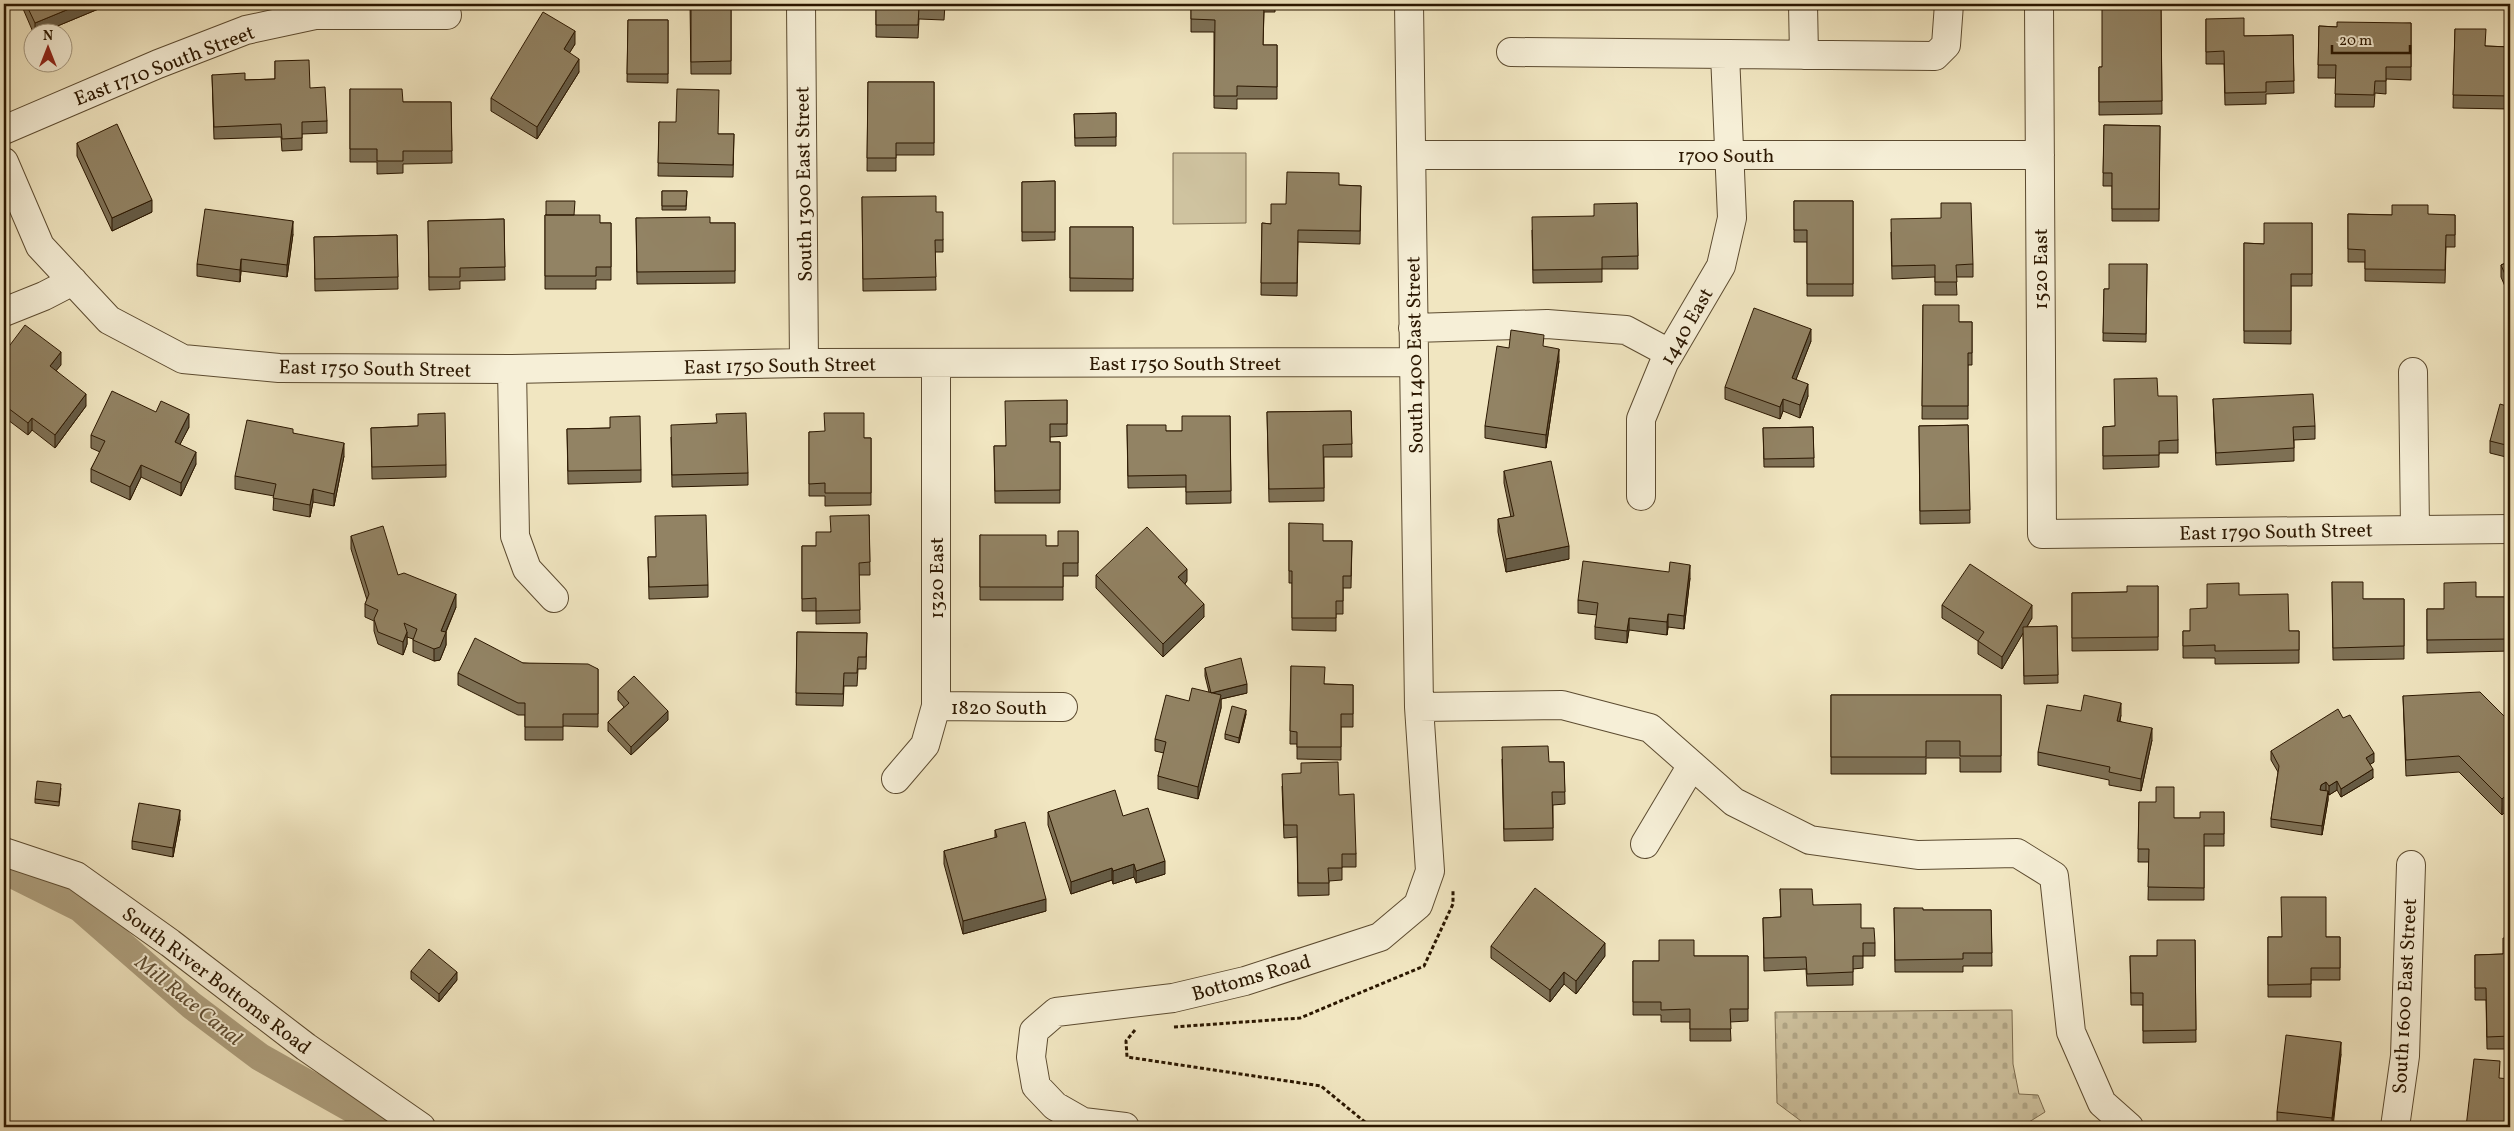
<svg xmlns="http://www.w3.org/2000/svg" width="2514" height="1131" font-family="Vollkorn,serif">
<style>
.cemetery{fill:url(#cemetery-stones);stroke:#7d6d50}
.pitch{fill:#cfc3a0;stroke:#7d6d50}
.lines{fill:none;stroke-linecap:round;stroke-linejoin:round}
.canal{stroke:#aea07f;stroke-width:28}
.minor-casing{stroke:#5c4b30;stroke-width:30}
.path{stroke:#2b1700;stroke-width:3;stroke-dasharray:4 2.5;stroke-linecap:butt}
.minor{stroke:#f6efd7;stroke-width:28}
.wall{fill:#7e7156;stroke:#2b1700}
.shaded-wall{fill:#665c46;stroke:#2b1700}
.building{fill:#928364;stroke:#2b1700}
.labels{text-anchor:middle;stroke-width:4;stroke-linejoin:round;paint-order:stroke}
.street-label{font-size:20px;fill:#2b1700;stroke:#f6efd7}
.water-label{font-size:21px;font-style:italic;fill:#5f4e33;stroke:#f6efd7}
</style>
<defs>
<pattern id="cemetery-stones" width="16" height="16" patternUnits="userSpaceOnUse" patternTransform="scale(1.25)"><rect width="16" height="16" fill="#cfc3a0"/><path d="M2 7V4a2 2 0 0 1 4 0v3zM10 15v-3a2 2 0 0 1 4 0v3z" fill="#b2a788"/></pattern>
</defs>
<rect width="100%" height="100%" fill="#f1e6c1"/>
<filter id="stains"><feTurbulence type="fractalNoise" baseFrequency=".004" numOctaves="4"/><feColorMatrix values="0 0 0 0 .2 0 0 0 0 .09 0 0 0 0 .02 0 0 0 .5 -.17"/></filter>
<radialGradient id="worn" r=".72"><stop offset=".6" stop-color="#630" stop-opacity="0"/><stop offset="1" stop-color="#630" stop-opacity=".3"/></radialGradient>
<!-- cemetery -->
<path class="cemetery" d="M2012,1010L2013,1064L2019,1094L2038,1095L2045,1112L2021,1127H1809L1777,1103L1775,1012Z"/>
<!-- pitch -->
<path class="pitch" d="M1173,153H1246V223L1173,224Z"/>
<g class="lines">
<!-- canal -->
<path class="canal" d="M4,870L80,908L191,1005L260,1057L356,1111L378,1127"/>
<!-- minor casing -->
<g class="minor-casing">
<path id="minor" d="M801,4L804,363
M1803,4L1804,55
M2039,4L2042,534L2510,529
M1511,52L1935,56L1946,45L1949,4
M4,130L158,64L246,30L315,15H447
M1412,155H2040
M4,162L40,246L109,320L183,359L279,368L512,369L804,363L1413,362
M4,312L44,296L73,281
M1413,328L1547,324L1626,330L1669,353
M512,369L515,536L527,569L554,598
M2413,372L2415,529
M1641,496V419L1664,363L1721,266L1732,218L1725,54
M936,706L1063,707
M1419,707L1562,705L1650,728L1734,802L1810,840L1918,855L2017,853L2054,876L2071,1032L2102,1103L2129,1127
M896,779L925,745L936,706V365
M1645,844L1692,765
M4,852L76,876L170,943L306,1047L421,1127
M1125,1127L1083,1122L1055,1106L1036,1086L1031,1057L1034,1031L1056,1012L1173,998L1245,981L1380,937L1418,905L1430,871L1419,707L1409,4
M2395,1127L2405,1056L2411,865"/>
</g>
<!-- path -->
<path class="path" d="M1174,1027L1300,1018L1424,966L1453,904V890
M1135,1030L1126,1041L1127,1057L1321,1086L1371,1127"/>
<!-- minor -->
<use href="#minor" class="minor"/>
</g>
<!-- wall -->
<path class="wall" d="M21,4H108V5L43,32H33Z
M690,4H731V74H691Z
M876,4H945L944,20L919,19L918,38L876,37Z
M1191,4H1275V12H1264L1263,45H1277V99H1237V109L1214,108V32H1191Z
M2161,9L2162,114L2099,115V67H2102Z
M2206,19L2244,36L2293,35L2294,93L2266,94V104L2225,105L2224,64H2206Z
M628,20H668V83L627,82Z
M2411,23V80L2386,79V94L2375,93L2374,107H2335L2336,78H2318L2319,26L2337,27Z
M2455,29L2486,46L2510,47V109L2453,108Z
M575,44L569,53L579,72L537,139L491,111V98Z
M275,61L310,88L327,121V133L302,134V150L282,151L281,137L214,139L212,75L245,80L275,79Z
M868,82H934V155H896V171H867Z
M350,89L403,102H451L452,163L403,164V173L377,174V162H350Z
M1116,113V146H1075L1074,114Z
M659,122L718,134H734L733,177L658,176Z
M2104,125L2160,126L2159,221H2112V186H2103Z
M77,143L152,212L112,231L77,156Z
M1055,181V240L1022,241V182Z
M1339,185L1361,186L1360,244L1298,242L1297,296L1261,295L1262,223L1271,224L1286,204Z
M662,191H687L686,210H662Z
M862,197L936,212L943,240V252H935L936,290L863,291Z
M1794,201H1853V296H1807V242H1794Z
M1637,203L1638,269H1602V282L1533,283L1532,230L1594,216Z
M2348,214L2392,215H2455V247H2446L2445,283L2365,281V262H2348Z
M545,215H574L600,223H611V280H596V289H545Z
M636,218L710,223H735V283L637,284Z
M504,219L505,280L460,281V289L429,290L428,221Z
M2312,223V286H2291V344L2244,343V243L2264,244Z
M1070,227H1133V291H1070Z
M1891,232L1973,264V277H1956L1957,295H1935V277L1892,279Z
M293,234L287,277L241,271L240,282L197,276V264Z
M397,235L398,289L315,291L314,237Z
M2510,261V298L2501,277V265Z
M2147,264L2146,342L2103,341L2104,289H2109Z
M1923,305L1959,322H1972V365H1968V419H1922Z
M2510,316V333L2508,329V317Z
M1811,341L1796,379L1808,396L1800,418L1783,411L1780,419L1725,399V387Z
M1544,347L1559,361L1546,448L1485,438V426Z
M4,353L61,365L56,370L86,406L55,448L32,430L28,435L4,417Z
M2158,396L2178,440V453H2159V467L2103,469V427L2115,426Z
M2213,399L2315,426V439L2294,440V461L2216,465Z
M1067,400V436L1050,437V442H1060V503H995L994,446H1005Z
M2510,407V458L2490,453V441Z
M1351,411L1352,457H1324V501L1269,502L1267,412Z
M1230,416L1231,503L1186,504V487L1128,488L1127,425L1166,431H1182Z
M716,423L748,473V485L672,487L671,437Z
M1968,425L1970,523L1920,524L1919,426Z
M418,426L446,465V477L372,479L371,428Z
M189,427L180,444L196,464L181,496L141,477L130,500L91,482V469L100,452L91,448V435Z
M1813,427L1814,467H1764L1763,428Z
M610,428L641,470V482L568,484L567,429Z
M809,432L864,438H871V505L825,506V496H809Z
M293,433L344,456L334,506L313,502L310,517L273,510L274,496L235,489V476Z
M1504,471L1569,559L1506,572L1498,532V519L1511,517L1504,483Z
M869,515L870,575H859L860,623L816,624V611H802V546H816L830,532Z
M1289,523L1323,541H1352L1351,588H1343V614H1336V631L1292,630V583H1289Z
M1078,531V576H1063V600H980V535L1046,546H1058Z
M351,536L398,575L456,607L446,632V645L440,660L434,661L413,652V639L407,637V644L403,655L378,644L374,631V621L365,617V604L367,600L351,549Z
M648,557H656L708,585V597L649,599Z
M1096,575L1187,581L1185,584L1204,617L1163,657L1096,588Z
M1690,578L1684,629L1668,627L1667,635L1629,630L1627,643L1595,639V627L1597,615L1578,613V600Z
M2332,582L2363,599H2404V659L2333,660Z
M2158,586V650L2072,651V593L2127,592Z
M2239,595L2289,631H2299V663L2215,664V658H2183V631H2190L2207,608Z
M2476,597H2510V651L2427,653V609H2444Z
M1942,605L2032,618L2027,627L2057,626L2058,683L2024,684L2023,633L2002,669L1978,654V641L1942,618Z
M797,632L867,633L866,669H858L857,686H844L843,706L796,705Z
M523,663L598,669V727L563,726V740H525V715H518L458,685V673Z
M1291,666L1325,684L1353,685V727H1341V760L1297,759V744H1290Z
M1205,668L1247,693L1221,699V708L1198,799L1158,789V776L1164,753L1155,751V739L1189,701L1209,692L1205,676Z
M618,691L668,720L631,755L608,731V722L624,707L618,700Z
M1831,695H2001V772H1960V758H1926V774H1831Z
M2403,696L2507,719L2502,815L2459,772L2406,776Z
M2081,711L2121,715L2120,721L2152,740L2141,791L2109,785V780L2038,765V752Z
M1246,714L1239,743L1225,739V734Z
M2271,751L2374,762L2370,764L2373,778L2341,797L2337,790L2329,795L2328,793V800L2322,835L2271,827V819L2278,772L2271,760Z
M1502,759L1549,762H1564L1565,804L1553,805V840L1504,841Z
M1282,786L1339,795L1356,854V867H1342V880L1329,881V895L1298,896L1297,837L1284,838Z
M61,788L59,806L35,803V799Z
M2139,802L2174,818H2200L2224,812V846H2204V900H2148L2149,862H2138Z
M1048,812L1123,816L1165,874L1136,883L1134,877L1113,884L1112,880L1071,894L1048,825Z
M180,819L173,857L132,849V841Z
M995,830L1046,911L963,934L944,864V851L995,838Z
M1780,889L1861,928L1875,943V956H1863V968L1853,969V985L1807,986L1806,969L1764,971L1763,918L1781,917Z
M1894,908L1923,910H1991L1992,966H1963V972H1895Z
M2268,937H2340V980H2311V997H2268Z
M2510,938V1049H2487L2486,1000H2475V955L2503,954Z
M2195,940L2196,1042L2143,1043V1005H2131L2130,956H2157Z
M1491,946L1605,956L1576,994L1564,984L1550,1002L1491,958Z
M1694,956H1748V1021L1730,1022L1731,1041H1690V1022H1661V1015H1633V961H1659Z
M411,971L457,980L439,1002L411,979Z
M2341,1054L2333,1127H2303L2277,1124V1112Z"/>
<!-- shaded-wall -->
<path class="shaded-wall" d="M81,4H108V5L43,32H35V23Z
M575,31V44L564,62V49Z
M579,59V72L537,139V127Z
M152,200V212L112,231V218Z
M293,221V234L287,277V265Z
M241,259V271L240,282V270Z
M1811,329V341L1792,390V378Z
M1559,349V361L1546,448V435Z
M61,352V365L50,378V366Z
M1808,384V396L1800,418V405Z
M86,394V406L55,448V435Z
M1783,399V411L1780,419V407Z
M189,414V427L175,454V442Z
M32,418V430L28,435V423Z
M344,443V456L334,506V494Z
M196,452V464L181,496V483Z
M141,465V477L130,500V487Z
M313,489V502L310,517V505Z
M1569,546V559L1506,572V559Z
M1690,565V578L1684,629V616Z
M1187,569V581L1178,590V577Z
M456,594V607L441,643V631Z
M1204,604V617L1163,657V644Z
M2032,605V618L2002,669V657Z
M1668,614V627L1667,635V622Z
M1629,618V630L1627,643V631Z
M407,632V644L403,655V642Z
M446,632V645L440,660L434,661V649Z
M1247,684V693L1221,699V708L1198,799V787L1211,693Z
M2121,703V715L2117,733V721Z
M1246,710V714L1239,743V738Z
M668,711V720L631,755V747Z
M2152,728V740L2141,791V779Z
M2374,753V762L2366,767V758Z
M2373,769V778L2341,797V789Z
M2337,781V790L2329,795V786Z
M2326,782V790L2321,793L2320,790L2321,785Z
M2328,791V800L2322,835V826Z
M2510,791V807L2502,815V799Z
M180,810V819L173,857V848Z
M1165,861V874L1136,883V871Z
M1134,864V877L1113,884V871Z
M1112,868V880L1071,894V882Z
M1046,899V911L963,934V921Z
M1605,943V956L1576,994V981Z
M457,972V980L439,1002V994Z
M1564,972V984L1550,1002V990Z
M2341,1042V1054L2332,1127V1118Z"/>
<!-- building -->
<path class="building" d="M26,4H81L35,23Z
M691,4H731V61L691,62Z
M876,4H944V8L919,7L918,25H876Z
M1191,4H1264L1263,45H1277V87L1237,86V96H1214L1215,20L1191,19Z
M2102,9H2161L2162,101L2099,102V67H2102Z
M543,12L575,31L564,49L579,59L537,127L491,98Z
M2244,18V36L2293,35L2294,81L2266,82V92L2225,93L2224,51L2206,52V19Z
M628,20H668V74H627Z
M2337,22L2411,23V67H2386V81H2375L2374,95L2335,94L2336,65H2318L2319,26L2337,27Z
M2455,29H2486L2485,46L2510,47V96L2453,95Z
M309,60L310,88L325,87L327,121L302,122V138L282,139L281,124L214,127L212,75L245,73V80L275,79V61Z
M868,82H934V143H896V158H867Z
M350,89H402L403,102H451L452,151H403V161H377V149H350Z
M677,89L719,90L718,134H734L733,165L658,163L659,122H676Z
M1116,113V137L1075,138L1074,114Z
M117,124L152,200L112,218L77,143Z
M2104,125L2160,126L2159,209H2112V173H2103Z
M1287,172L1339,173V185L1361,186L1360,231L1298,230L1297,283H1261L1262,223L1271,224V204H1286Z
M1055,181V232H1022V182Z
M662,191H687L686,206H662Z
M936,196V212H943V240H935L936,277L863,279L862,197Z
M546,201H575L574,215H546Z
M1794,201H1853V284H1807V230H1794Z
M1637,203L1638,256L1602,257V269L1533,270L1532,217L1594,216V204Z
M1941,203H1971L1973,264L1956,265L1957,282H1935V265L1892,266L1891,219L1941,218Z
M2392,205H2428V214L2455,215V235H2446L2445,270L2365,269V250L2348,249V214L2392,215Z
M205,209L293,221L287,265L241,259L240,270L197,264Z
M545,215H600V223H611V267H596V276H545Z
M710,217V223H735V271L637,272L636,218Z
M504,219L505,267L460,268V277H429L428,221Z
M2264,223H2312V274H2291V331H2244V243L2264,244Z
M1070,227H1133V279L1070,278Z
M397,235L398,277L315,279L314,237Z
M2510,261V286L2501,265Z
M2109,264H2147L2146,334L2103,333L2104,289H2109Z
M1923,305H1959V322H1972V353H1968V406H1922Z
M1754,308L1811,329L1792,378L1808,384L1800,405L1783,399L1780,407L1725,387Z
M25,325L61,352L50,366L86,394L55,435L32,418L28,423L4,405V353Z
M1511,330L1544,335L1543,346L1559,349L1546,435L1485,426L1497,346L1509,348Z
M2157,378L2158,396H2177L2178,440L2159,441V455L2103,456V427L2115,426L2114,379Z
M112,391L156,412L161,401L189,414L175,442L196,452L181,483L141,465L130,487L91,469L105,441L91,435Z
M2313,394L2315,426L2293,427L2294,448L2216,453L2213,399Z
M1067,400V424H1050V442H1060V490L995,491L994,446H1006L1005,401Z
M2500,404L2510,407V446L2490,441Z
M1351,411L1352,444L1323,445L1324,488L1269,489L1267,412Z
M445,413L446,465L372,467L371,428L418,426V414Z
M746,413L748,473L672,475L671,425L717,423L716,414Z
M824,413H864V438H871V493H825V483L809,484V432L825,431Z
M640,416L641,470L568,471L567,429L610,428V417Z
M1182,416H1230L1231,491L1186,492V475L1128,476L1127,425H1166V431H1182Z
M247,420L293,429V433L344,443L334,494L313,489L310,505L273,498L276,484L235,476Z
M1968,425L1970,510L1920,511L1919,426Z
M1813,427L1814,458L1764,459L1763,428Z
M1551,461L1569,546L1506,559L1498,519L1514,516L1504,471Z
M706,515L708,585L649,587L648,557H656L655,516Z
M869,515L870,562L859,563L860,610L816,611V598L802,599V546H816V532H831L830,516Z
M1289,523L1323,524V541H1352L1351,576H1343V601H1336V618H1292V571H1289Z
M383,526L398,575L404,573L456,594L441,631L446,632L440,647L434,649L413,640L417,629L404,623L407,632L403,642L378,632L374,619L378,610L365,604L369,594L351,536Z
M1147,527L1187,569L1178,577L1204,604L1163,644L1096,575Z
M1058,531H1078V563H1063V587H980V535H1046V546H1058Z
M1583,561L1669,572L1670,562L1690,565L1684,616L1668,614L1667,622L1629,618L1627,631L1595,627L1598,603L1578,600Z
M1970,564L2032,605L2002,657L1978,641L1984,632L1942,605Z
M2332,582H2363V599H2404V646L2333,648Z
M2476,582V597H2510V639L2427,640V609H2444V583Z
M2239,583V595L2288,594L2289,631H2299V650L2215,651V645L2183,646V631H2190V609L2207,608V584Z
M2127,586H2158V637L2072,638V593L2127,592Z
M2057,626L2058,675L2024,676L2023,627Z
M797,632L867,633L866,657H858L857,673H844L843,694L796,693Z
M475,638L523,663L588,664L598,669V714H563V727H525V703H518L458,673Z
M1241,658L1247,684L1211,693L1205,668Z
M1291,666L1325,667L1324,684L1353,685V714H1341V747H1297V732L1290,731Z
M634,676L668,711L631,747L608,722L629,703L618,691Z
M1192,688L1221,695L1198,787L1158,776L1166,742L1155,739L1166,695L1189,701Z
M2480,692L2507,719L2510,716V791L2502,799L2459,756L2406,760L2403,696Z
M1831,695H2001V756H1960V741H1926V757H1831Z
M2084,695L2121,703L2117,721L2152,728L2141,779L2109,772L2110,767L2038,752L2047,705L2081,711Z
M1232,706L1246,710L1239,738L1225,734Z
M2338,709L2343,718L2350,715L2374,753L2366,758L2373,769L2341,789L2337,781L2329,786L2326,782L2321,785L2320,790L2328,791L2322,826L2271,819L2279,766L2271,751Z
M1548,746L1549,762H1564L1565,792H1552L1553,828L1504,829L1502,747Z
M1338,762L1339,795L1354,794L1356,854H1342V868H1328L1329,883H1298L1297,825H1284L1282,774L1301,773V763Z
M37,781L61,784L59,802L35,799Z
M2156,787H2174V818H2200V812H2224V834H2204V888L2148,887L2149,849H2138L2139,802H2156Z
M1115,790L1123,816L1148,808L1165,861L1136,871L1134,864L1113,871L1112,868L1071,882L1048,812Z
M139,803L180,810L173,848L132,841Z
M1025,822L1046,899L963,921L944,851L997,837L995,830Z
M1535,888L1605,943L1576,981L1564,972L1550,990L1491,946Z
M1780,889H1812L1813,905L1861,904V928H1874L1875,943H1863V956H1853V972L1807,974L1806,957L1764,958L1763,918L1781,917Z
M2281,897H2326V937H2340V968H2311V984L2268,985V937H2282Z
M1894,908H1923V910H1991L1992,953H1963V959L1895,960Z
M2503,938H2510V1036L2487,1037L2486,988H2475V955L2503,954Z
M1659,940H1694V956H1748V1009H1730L1731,1029H1690V1009L1661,1010V1002H1633V961H1659Z
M2157,940H2195L2196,1030L2143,1031V993H2131L2130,956H2157Z
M429,949L457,972L439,994L411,971Z
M2286,1035L2341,1042L2332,1118L2277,1112Z
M2474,1059L2500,1061L2499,1078L2510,1079V1127H2466Z"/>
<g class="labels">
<!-- street labels -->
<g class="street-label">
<text transform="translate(164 65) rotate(-21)" y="7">East 1710 South Street</text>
<text x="1726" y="162">1700 South</text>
<text transform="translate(803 184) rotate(-91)" y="7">South 1300 East Street</text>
<text transform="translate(2040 269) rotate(-90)" y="7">1520 East</text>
<text transform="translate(1686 326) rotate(-60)" y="7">1440 East</text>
<text transform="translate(1414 355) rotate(-91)" y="7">South 1400 East Street</text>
<text x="1185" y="370">East 1750 South Street</text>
<text transform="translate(780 365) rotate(-1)" y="7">East 1750 South Street</text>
<text transform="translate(375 368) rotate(1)" y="7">East 1750 South Street</text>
<text transform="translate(2276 531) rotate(-1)" y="7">East 1790 South Street</text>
<text transform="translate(936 578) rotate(-90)" y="7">1320 East</text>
<text x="999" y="714">1820 South</text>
<text transform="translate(1251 977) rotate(-16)" y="7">Bottoms Road</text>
<text transform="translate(217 980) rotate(37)" y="7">South River Bottoms Road</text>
<text transform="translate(2404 996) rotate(-87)" y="7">South 1600 East Street</text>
</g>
<!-- water labels -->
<g class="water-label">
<text transform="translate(189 1000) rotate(39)" y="7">Mill Race Canal</text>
</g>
</g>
<!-- margin -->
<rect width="2514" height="1131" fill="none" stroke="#f1e6c1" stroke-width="20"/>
<rect x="5" y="5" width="2504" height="1121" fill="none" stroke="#2b1700" stroke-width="2.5"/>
<rect x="10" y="10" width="2494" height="1111" fill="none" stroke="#2b1700"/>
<!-- north arrow -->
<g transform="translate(48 48)"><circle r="24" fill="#f6efd7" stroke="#a59981"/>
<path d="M0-4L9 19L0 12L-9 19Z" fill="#8f2418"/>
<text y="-8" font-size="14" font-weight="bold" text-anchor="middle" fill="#2b1700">N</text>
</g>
<!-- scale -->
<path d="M2332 45v8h78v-8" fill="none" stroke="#2b1700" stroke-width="2.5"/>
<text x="2339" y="45" font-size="15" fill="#2b1700" stroke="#f6efd7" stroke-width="4" paint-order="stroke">20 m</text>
<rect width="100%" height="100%" filter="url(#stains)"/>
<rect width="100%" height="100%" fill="url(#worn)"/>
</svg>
